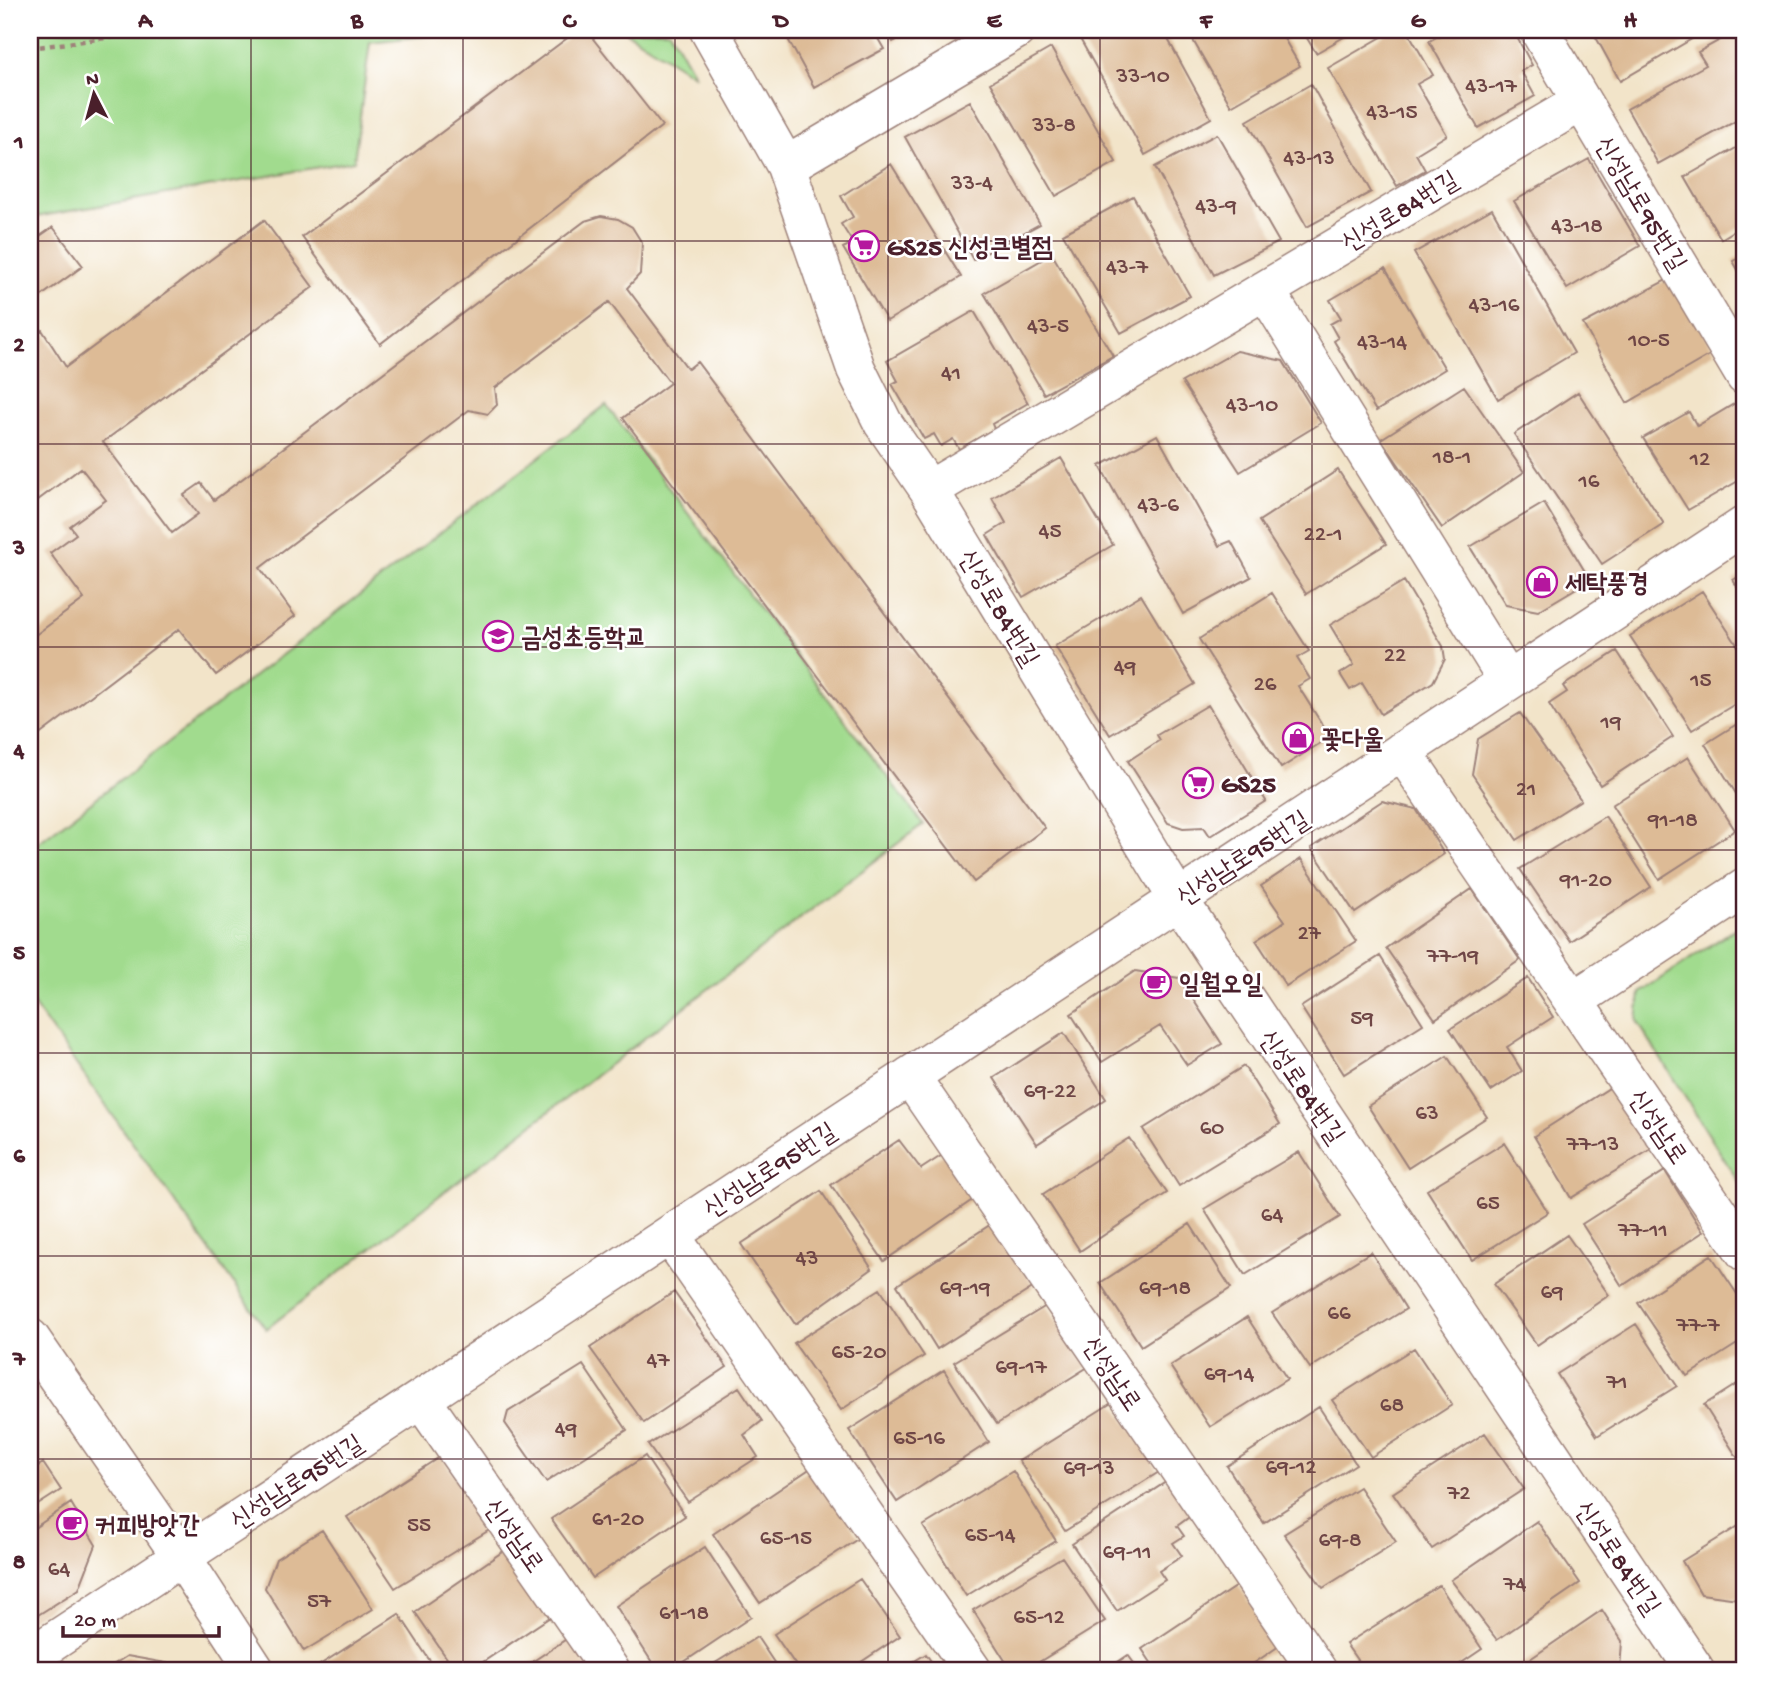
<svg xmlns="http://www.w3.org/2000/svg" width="1775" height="1700" font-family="'Gochi Hand','Poor Story',sans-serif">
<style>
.green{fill:#a1db8e;stroke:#767d5c;stroke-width:2}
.building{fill:#ddbb96}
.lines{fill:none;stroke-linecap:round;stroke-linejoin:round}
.minor-casing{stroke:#9e827a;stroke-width:41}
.path{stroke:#9e827a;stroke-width:4.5;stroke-dasharray:5 5;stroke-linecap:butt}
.minor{stroke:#fff;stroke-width:38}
.grid{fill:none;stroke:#4a1f2b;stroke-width:2;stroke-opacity:0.55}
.labels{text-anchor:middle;stroke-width:5;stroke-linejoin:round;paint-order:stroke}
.number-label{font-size:23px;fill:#6f4646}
.street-label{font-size:26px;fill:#4a1f2b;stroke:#fff}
.poi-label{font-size:26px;font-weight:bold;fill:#4a1f2b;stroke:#fff;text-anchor:start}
.neatline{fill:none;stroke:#4a1f2b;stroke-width:2.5}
.grid-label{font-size:23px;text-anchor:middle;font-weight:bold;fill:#4a1f2b}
</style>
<rect width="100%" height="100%" fill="#fff"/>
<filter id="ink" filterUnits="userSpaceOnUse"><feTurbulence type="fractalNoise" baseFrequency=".0143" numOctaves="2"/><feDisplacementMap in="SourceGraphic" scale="14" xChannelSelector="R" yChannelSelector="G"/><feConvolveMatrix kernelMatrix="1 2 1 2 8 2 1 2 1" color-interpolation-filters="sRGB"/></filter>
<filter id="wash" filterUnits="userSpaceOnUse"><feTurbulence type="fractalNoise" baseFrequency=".00686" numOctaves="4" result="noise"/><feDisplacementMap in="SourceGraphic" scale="28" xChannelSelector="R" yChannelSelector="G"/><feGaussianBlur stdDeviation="1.57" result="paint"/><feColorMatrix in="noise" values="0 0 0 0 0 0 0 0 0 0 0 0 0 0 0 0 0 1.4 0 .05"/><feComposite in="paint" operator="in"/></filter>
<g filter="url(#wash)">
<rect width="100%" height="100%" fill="#f2e4c9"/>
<!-- green -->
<path class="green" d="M30,30H481L370,42L354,161L30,218Z
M623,30H669L695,76Z
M606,405L923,824L266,1329L30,1000V849Z
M1745,922V1192L1637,1021L1640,993Z"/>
<g id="blocks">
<!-- building -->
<path class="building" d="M578,30H586L662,126L380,344L302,237Z
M783,30H873L884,49L814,87Z
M886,30H916L893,42Z
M1075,30H1163L1211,118L1145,155Z
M1187,30H1279L1300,66L1231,106Z
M1302,30H1356L1316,53Z
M1394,30H1407L1433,75L1417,84L1447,135L1416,154L1425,170L1397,186L1328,68Z
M1449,30H1513L1532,65L1521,71L1535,96L1478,128L1429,41Z
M1592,30H1707L1620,81Z
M1738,30H1745V116L1658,164L1627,109L1706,65L1698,52Z
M1051,48L1116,162L1056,196L990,83Z
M1311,84L1371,192L1307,227L1247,121Z
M970,101L1040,224L973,260L905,137Z
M1217,134L1279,242L1214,275L1155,167Z
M1745,143V224L1721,239L1685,177Z
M1589,159L1640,246L1567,289L1514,201Z
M891,164L961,277L887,321L843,248L853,243L841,224L853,217L841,196Z
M1133,196L1190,296L1121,333L1063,234Z
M1492,209L1574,353L1498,399L1414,253Z
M601,216L618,219L632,227L642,243L640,274L627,288L688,369L697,362L1045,828L974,882L623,418L670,383L609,302L495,388L497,405L488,414L469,410L260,568L295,616L216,675L179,629L30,742V639L84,599L50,553L76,534L70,526L106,500L81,468L30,506V339L42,330L66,367L264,220L313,287L103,442L172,533L198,514L184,495L201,483L214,500L585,221Z
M53,227L83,266L30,304V243Z
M1052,254L1113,356L1044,394L984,293Z
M1745,254V282L1733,261Z
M1385,268L1445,369L1376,411L1334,341L1338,338L1330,324L1341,318L1330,300Z
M1672,277L1715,352L1627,403L1583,324Z
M974,311L1028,403L992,424L994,429L959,449L953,439L941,446L934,434L924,439L892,384L898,381L887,361Z
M1237,351L1283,361L1321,423L1240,472L1182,382Z
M1464,386L1524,472L1442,528L1381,439Z
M1578,392L1664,524L1602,564L1514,434Z
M1739,401L1745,413V477L1688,510L1643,438L1689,412L1697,426Z
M1157,435L1219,546L1231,541L1251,577L1183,614L1100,466Z
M1061,458L1113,545L1023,597L987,535L1006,523L992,498Z
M1338,470L1386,544L1306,594L1259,521Z
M1544,503L1590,580L1538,611L1506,605L1470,547Z
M1745,573V599L1733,580Z
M1404,581L1443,646L1445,659L1433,682L1381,714L1362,683L1350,690L1340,674L1354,665L1330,625Z
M1702,591L1745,657V698L1692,730L1630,636Z
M1272,593L1309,651L1297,658L1310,679L1298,686L1330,737L1281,768L1199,639Z
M1141,595L1195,684L1110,735L1055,646Z
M1617,651L1673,737L1600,785L1549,704L1567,692L1563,686Z
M1208,705L1266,801L1210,836L1204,827L1183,828L1168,823L1128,761L1160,740L1157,735Z
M1520,713L1581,800L1517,840L1472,774L1478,739Z
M1745,719V808L1705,744Z
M1688,757L1735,830L1659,879L1612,805Z
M1382,801L1416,809L1444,854L1355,913L1311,848Z
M1605,816L1651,887L1569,941L1520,869Z
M1301,859L1356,941L1286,986L1256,940L1285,921L1261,886Z
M1472,889L1520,960L1435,1019L1386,948Z
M1380,956L1423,1024L1344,1074L1301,1007Z
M1135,971L1179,978L1222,1044L1187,1065L1160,1026L1102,1062L1071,1014Z
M1528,978L1553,1017L1507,1047L1522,1071L1491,1091L1450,1029Z
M1064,1033L1106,1099L1037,1144L994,1078Z
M1447,1056L1487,1117L1408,1168L1368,1106Z
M1244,1066L1280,1124L1179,1186L1143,1129Z
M1614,1085L1653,1148L1571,1198L1534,1136Z
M1129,1138L1167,1193L1080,1251L1043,1194Z
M899,1140L921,1169L950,1150L981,1194L884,1261L831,1185Z
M1504,1143L1548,1212L1472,1260L1427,1190Z
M1299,1152L1340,1217L1245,1275L1204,1209Z
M1665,1171L1703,1232L1622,1286L1582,1224Z
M821,1191L872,1269L795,1324L741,1244Z
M993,1223L1034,1287L937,1349L897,1285Z
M1190,1224L1231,1288L1141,1346L1100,1283Z
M1567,1235L1609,1295L1537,1345L1494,1284Z
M1371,1252L1406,1309L1310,1368L1272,1313Z
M1711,1255L1745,1306V1339L1687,1376L1638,1303Z
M880,1289L924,1356L841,1410L794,1343Z
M674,1292L727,1367L644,1423L590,1348Z
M1046,1306L1088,1367L997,1424L954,1362Z
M1247,1317L1287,1379L1210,1427L1170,1366Z
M1636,1324L1677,1386L1597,1436L1557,1374Z
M1414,1348L1452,1405L1371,1457L1332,1400Z
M583,1365L627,1430L546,1482L505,1423L508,1412Z
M944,1370L989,1442L897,1502L849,1430Z
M1745,1379V1467L1744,1468L1704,1405Z
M739,1387L762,1421L744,1435L758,1457L688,1502L648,1445Z
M1113,1402L1159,1472L1065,1531L1019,1461Z
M1319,1407L1356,1464L1264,1523L1227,1466Z
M1485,1433L1524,1489L1432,1549L1393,1493Z
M441,1456L491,1529L395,1588L347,1517Z
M645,1456L685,1516L593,1578L551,1519Z
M30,1462L35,1468L43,1463L61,1490L30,1510Z
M814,1466L859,1538L760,1603L713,1534Z
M1013,1471L1056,1541L966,1596L923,1526Z
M1169,1480L1192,1515L1177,1526L1184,1536L1173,1543L1182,1556L1159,1571L1165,1580L1117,1611L1072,1544Z
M1359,1487L1396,1542L1323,1588L1284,1534Z
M71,1503L96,1545L79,1589L30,1620V1531Z
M1537,1521L1580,1583L1497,1640L1451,1580Z
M1745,1522V1594L1738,1599L1701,1594L1682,1561Z
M322,1530L373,1609L304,1651L265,1588L276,1559Z
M705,1547L751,1617L672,1670H657L616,1606Z
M508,1548L553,1615L471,1670H455L415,1612Z
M1062,1557L1105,1621L1026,1670H1011L973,1610Z
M860,1579L900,1636L849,1670H799L774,1634Z
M1238,1585L1279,1646L1244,1670H1156L1142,1649Z
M1439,1585L1482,1649L1451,1670H1364L1346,1644Z
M1602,1610L1622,1641L1620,1670H1514Z
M399,1614L436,1670H312Z
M757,1637L779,1670H704Z
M568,1638L589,1670H520Z
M926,1654L937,1670H900Z
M1128,1655L1139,1670H1106Z
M127,1656L171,1664L175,1670H105Z"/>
</g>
</g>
<g filter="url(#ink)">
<use href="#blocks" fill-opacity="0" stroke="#9e827a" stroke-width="2"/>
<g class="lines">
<!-- minor casing -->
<g class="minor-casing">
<path id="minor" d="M709,30L786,166L856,369L883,423L929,490L1178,899L1695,1670
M1539,30L1745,376
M786,166L1016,30
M1265,290L1508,681
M929,490L1581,102
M1402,751L1745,1252
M1573,1001L1745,888
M910,1076L1317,1670
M670,1235L972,1670
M30,1338L181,1556L255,1670
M421,1399L610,1670
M30,1657L1745,525"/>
</g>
<!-- path -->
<path class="path" d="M30,48L166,30"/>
<!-- minor -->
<use href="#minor" class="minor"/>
</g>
</g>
<!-- grid -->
<path class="grid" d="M251,30V1670M463,30V1670M675,30V1670M888,30V1670M1100,30V1670M1312,30V1670M1524,30V1670M30,241H1745M30,444H1745M30,647H1745M30,850H1745M30,1053H1745M30,1256H1745M30,1459H1745"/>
<!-- icons -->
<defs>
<g id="supermarket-ring" transform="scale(1.575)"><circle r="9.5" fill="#fff" stroke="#b5179e" stroke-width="1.5"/><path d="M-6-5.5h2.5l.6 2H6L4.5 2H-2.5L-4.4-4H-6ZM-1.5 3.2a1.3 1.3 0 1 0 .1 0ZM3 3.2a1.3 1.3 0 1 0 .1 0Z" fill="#b5179e"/></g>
<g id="shop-ring" transform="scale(1.575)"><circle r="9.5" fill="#fff" stroke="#b5179e" stroke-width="1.5"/><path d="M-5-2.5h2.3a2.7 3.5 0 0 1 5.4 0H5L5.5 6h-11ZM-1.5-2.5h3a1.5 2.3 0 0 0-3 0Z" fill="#b5179e"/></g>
<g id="school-ring" transform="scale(1.575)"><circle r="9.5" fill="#fff" stroke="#b5179e" stroke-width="1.5"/><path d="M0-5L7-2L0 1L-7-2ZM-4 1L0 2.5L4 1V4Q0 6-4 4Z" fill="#b5179e"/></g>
<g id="cafe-ring" transform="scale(1.575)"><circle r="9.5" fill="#fff" stroke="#b5179e" stroke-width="1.5"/><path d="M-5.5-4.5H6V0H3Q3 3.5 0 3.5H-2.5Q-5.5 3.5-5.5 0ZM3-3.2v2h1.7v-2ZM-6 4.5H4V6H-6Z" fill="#b5179e"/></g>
</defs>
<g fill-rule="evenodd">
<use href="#supermarket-ring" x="864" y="246"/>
<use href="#shop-ring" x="1542" y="582"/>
<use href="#school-ring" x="498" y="636"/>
<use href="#shop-ring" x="1298" y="738"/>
<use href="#supermarket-ring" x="1198" y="783"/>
<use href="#cafe-ring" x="1156" y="983"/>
<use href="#cafe-ring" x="72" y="1524"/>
</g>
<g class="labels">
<!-- number labels -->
<g class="number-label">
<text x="1143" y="82">33-10</text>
<text x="1491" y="92">43-17</text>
<text x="1392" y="118">43-15</text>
<text x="1054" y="131">33-8</text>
<text x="1309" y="164">43-13</text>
<text x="972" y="189">33-4</text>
<text x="1216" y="212">43-9</text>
<text x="1577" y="232">43-18</text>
<text x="1127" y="273">43-7</text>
<text x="1494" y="311">43-16</text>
<text x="1048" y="332">43-5</text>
<text x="1649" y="346">10-5</text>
<text x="1382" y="348">43-14</text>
<text x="951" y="379">41</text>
<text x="1252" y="411">43-10</text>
<text x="1452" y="463">18-1</text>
<text x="1700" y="465">12</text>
<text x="1589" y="487">16</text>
<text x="1158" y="511">43-6</text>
<text x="1050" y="537">45</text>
<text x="1323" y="540">22-1</text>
<text x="1395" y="661">22</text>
<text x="1125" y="673">49</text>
<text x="1701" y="686">15</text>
<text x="1265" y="690">26</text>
<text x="1611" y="728">19</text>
<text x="1526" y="795">21</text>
<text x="1673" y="826">91-18</text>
<text x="1586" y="886">91-20</text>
<text x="1309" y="939">27</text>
<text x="1453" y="962">77-19</text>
<text x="1362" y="1024">59</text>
<text x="1050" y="1097">69-22</text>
<text x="1427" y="1119">63</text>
<text x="1212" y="1134">60</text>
<text x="1593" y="1150">77-13</text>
<text x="1488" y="1209">65</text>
<text x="1272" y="1221">64</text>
<text x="1643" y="1236">77-11</text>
<text x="807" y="1264">43</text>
<text x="965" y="1294">69-19</text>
<text x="1165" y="1294">69-18</text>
<text x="1552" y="1298">69</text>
<text x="1339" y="1319">66</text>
<text x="1698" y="1331">77-7</text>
<text x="859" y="1358">65-20</text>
<text x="658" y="1366">47</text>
<text x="1021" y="1373">69-17</text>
<text x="1229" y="1380">69-14</text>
<text x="1617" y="1388">71</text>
<text x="1392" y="1411">68</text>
<text x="566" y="1435">49</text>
<text x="919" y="1444">65-16</text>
<text x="1291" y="1473">69-12</text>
<text x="1089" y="1474">69-13</text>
<text x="1459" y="1499">72</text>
<text x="618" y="1525">61-20</text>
<text x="419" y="1531">55</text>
<text x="990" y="1541">65-14</text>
<text x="786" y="1544">65-15</text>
<text x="1340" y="1546">69-8</text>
<text x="1127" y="1558">69-11</text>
<text x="59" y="1575">64</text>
<text x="1515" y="1590">74</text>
<text x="319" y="1607">57</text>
<text x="684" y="1619">61-18</text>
<text x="1039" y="1623">65-12</text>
</g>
<!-- street labels -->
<g class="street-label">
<text transform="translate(1642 203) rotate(59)" y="9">신성남로95번길</text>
<text transform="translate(1399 210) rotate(-31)" y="9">신성로84번길</text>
<text transform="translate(1000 607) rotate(59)" y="9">신성로84번길</text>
<text transform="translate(1242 857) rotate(-33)" y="9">신성남로95번길</text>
<text transform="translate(1303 1086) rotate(56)" y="9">신성로84번길</text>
<text transform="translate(1659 1126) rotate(56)" y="9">신성남로</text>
<text transform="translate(769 1169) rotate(-33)" y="9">신성남로95번길</text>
<text transform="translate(1113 1373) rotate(56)" y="9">신성남로</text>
<text transform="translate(296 1481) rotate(-33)" y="9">신성남로95번길</text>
<text transform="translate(515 1535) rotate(55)" y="9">신성남로</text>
<text transform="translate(1619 1557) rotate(56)" y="9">신성로84번길</text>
</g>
<!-- poi labels -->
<g class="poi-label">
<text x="887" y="255">GS25 신성큰별점</text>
<text x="1565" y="591">세탁풍경</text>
<text x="521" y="645">금성초등학교</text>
<text x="1321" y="747">꽃다울</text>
<text x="1221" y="792">GS25</text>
<text x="1179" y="992">일월오일</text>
<text x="95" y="1533">커피방앗간</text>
</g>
</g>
<!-- margin -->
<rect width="1775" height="1700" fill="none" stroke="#fff" stroke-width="77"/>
<!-- north arrow -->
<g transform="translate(94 94) rotate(354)" stroke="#ffffff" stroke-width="5" paint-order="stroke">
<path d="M0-5L12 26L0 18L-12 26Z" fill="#4a1f2b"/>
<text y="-10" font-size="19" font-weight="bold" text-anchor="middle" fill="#4a1f2b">N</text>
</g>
<!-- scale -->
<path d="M63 1626v10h156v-10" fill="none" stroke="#4a1f2b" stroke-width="3.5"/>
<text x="74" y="1626" font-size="21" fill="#4a1f2b" stroke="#ffffff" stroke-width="5" paint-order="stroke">20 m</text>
<rect x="38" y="38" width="1698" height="1624" class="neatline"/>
<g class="grid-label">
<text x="145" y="27">A</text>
<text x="357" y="27">B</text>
<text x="569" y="27">C</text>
<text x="781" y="27">D</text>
<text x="994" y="27">E</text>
<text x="1206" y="27">F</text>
<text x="1418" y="27">G</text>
<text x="1630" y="27">H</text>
<text x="19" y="148">1</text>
<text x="19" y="351">2</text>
<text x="19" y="554">3</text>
<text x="19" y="757">4</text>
<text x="19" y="959">5</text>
<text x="19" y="1162">6</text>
<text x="19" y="1365">7</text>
<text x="19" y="1568">8</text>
</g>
</svg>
